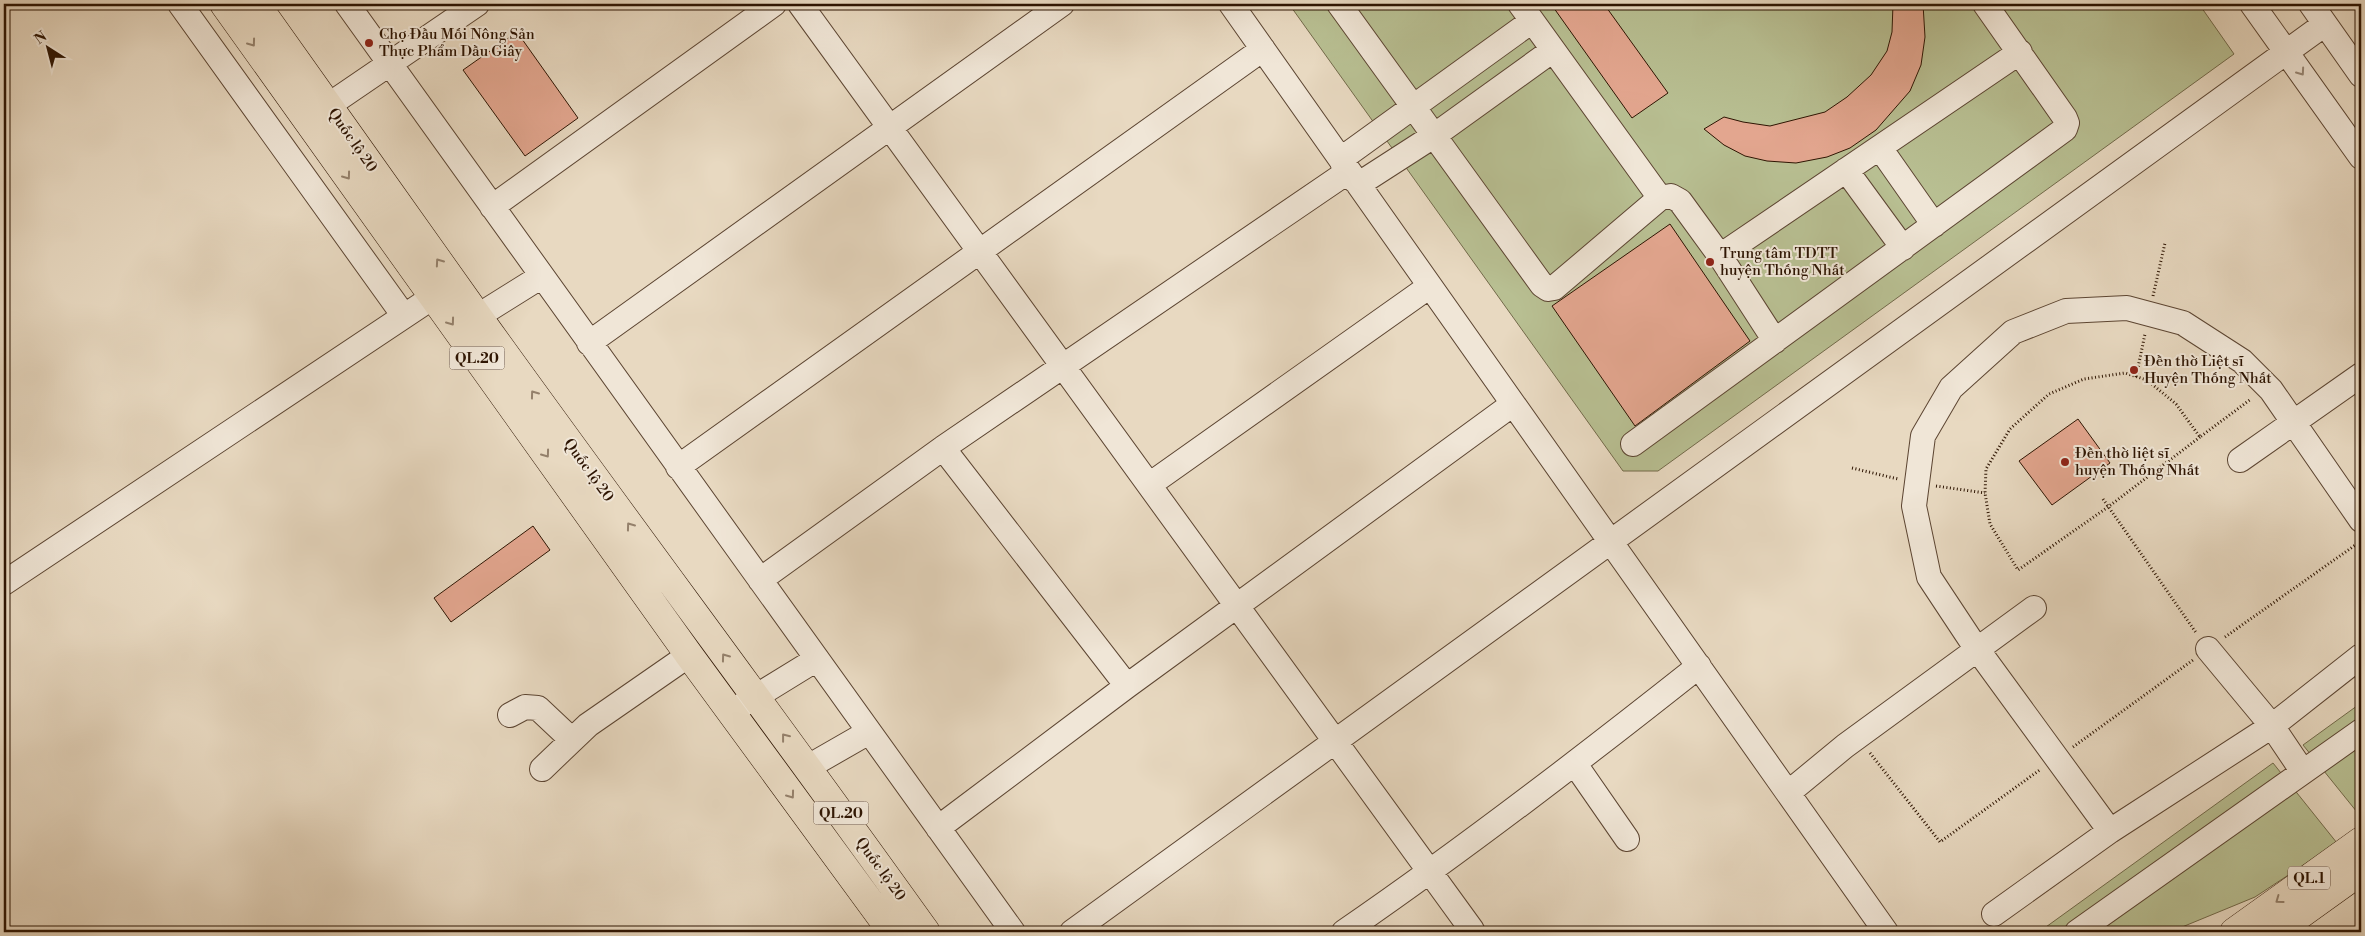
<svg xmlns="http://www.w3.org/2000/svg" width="2365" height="936" font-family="'Libre Bodoni',serif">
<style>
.green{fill:#b8bf92;stroke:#726a4a}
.building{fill:#e3a68f;stroke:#2d1402}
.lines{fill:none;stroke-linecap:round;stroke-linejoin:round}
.minor-casing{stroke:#5c4532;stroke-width:26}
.highway-casing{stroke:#2d1402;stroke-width:29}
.path{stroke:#2d1402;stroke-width:3;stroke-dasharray:1 2.5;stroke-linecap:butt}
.minor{stroke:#f0e6d7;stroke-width:24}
.highway{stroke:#e8d9c1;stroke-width:28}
.oneway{stroke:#94806b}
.oneway2{stroke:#988877}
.poi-dot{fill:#8f2418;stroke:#f0e6d7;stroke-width:2}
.labels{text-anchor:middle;stroke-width:4;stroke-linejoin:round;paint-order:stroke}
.shield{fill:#f0e6d7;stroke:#685342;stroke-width:1}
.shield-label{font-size:14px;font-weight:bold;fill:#2d1402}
.poi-label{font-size:15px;fill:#2d1402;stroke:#f0e6d7;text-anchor:start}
.street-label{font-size:15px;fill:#2d1402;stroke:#f0e6d7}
</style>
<rect width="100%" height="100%" fill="#e8d9c1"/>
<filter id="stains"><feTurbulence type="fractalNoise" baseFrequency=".004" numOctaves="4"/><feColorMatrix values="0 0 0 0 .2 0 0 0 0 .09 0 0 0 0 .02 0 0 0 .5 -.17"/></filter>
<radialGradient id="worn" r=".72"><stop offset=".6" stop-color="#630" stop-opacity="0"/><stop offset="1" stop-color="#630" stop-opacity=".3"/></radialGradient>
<!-- green -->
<path class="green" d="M1289,4H2199L2234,54L1658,471H1623Z
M2361,703V817L2303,745Z
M2273,763L2337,843L2255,897L2170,932H2039Z"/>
<!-- building -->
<path class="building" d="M1551,4H1604L1668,93L1632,118Z
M1893,4H1923L1925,37L1921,65L1910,91L1876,130L1850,148L1827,157L1796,163L1767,161L1745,156L1724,145L1704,129L1724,117L1743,122L1770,126L1825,112L1847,97L1871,75L1887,51L1892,32Z
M517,32L578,118L525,156L463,70Z
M1670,224L1750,341L1635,426L1552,306Z
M2078,419L2110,463L2052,505L2019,461Z
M533,526L550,550L451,622L434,598Z"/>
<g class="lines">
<!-- minor casing -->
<g class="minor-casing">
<path id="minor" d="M180,4L404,316
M347,4L1013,932
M800,4L1472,930
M1231,4L1886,932
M1339,4L1542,285L1548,289L1554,288L1660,198L1671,196L1680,201L1720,256L1775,341
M1520,4L1660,198
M2252,4L2361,157
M2311,4L2361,75
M1532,21L1341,159L1346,173L1359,184L1435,135L1553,50
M329,105L477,4
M1880,148L1934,225
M1846,170L1903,248
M492,207L774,4
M1720,256L2020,52
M478,316L542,276
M589,343L1062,4
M1633,444L2065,129L2067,123L2065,118L1985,4
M943,448L1127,686
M2240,460L2361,375
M678,467L1263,49
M1149,485L1430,286
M760,580L943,448L1346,173
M4,583L433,297
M2208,649L2272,726L2303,772
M739,707L817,659
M510,715L525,707L538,708L572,740
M1575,764L1627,839
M808,767L869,732
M542,769L588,725L689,655
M1788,793L1845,746L2034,608
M938,828L1127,686L1513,404
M2110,831L1972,642L1929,577L1914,506L1923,436L1951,388L2013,332L2066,311L2127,308L2183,323L2242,361L2271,390L2361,520
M1994,914L2110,831L2272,726L2361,656
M1072,932L2325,24
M1344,932C1466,848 1583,758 1699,666
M2077,932L2361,731"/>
</g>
<!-- highway casing -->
<g class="highway-casing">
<path id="highway" d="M224,4L689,655L892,932
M256,4C331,108 404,214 479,318C627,524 779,726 926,932
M2234,932L2361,841
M2276,932L2361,871"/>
</g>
<!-- path -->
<path class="path" d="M2153,296L2165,243
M2136,377L2145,334
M2200,437L2108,507L2018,570L1990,524L1985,493L1986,469L2010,429L2049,394L2084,379L2125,373L2147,380L2176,404L2200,437L2251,399
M1852,468L1898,479
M1936,486L1985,493
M2103,499L2197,634
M2225,637L2361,541
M2073,747L2193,660
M1870,753L1940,842L2041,769"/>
<!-- minor -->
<use href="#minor" class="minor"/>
<!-- highway -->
<use href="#highway" class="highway"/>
</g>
<!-- one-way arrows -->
<defs><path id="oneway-chevron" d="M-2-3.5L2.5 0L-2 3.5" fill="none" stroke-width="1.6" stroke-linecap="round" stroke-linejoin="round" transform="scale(1.25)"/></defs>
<g class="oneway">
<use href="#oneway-chevron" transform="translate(252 43) rotate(54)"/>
<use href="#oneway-chevron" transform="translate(347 176) rotate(54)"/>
<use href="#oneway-chevron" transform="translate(439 262) rotate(-125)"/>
<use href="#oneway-chevron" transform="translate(451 322) rotate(54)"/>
<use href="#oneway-chevron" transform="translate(534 394) rotate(-126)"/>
<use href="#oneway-chevron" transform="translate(546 454) rotate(54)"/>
<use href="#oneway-chevron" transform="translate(630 526) rotate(-126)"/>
<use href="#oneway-chevron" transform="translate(725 657) rotate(-126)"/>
<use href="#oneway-chevron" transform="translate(785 737) rotate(-128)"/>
<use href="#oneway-chevron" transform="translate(791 795) rotate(54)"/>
<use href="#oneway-chevron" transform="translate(2279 900) rotate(144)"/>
</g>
<use class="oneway2" href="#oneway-chevron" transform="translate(2301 72) rotate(55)"/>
<!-- markers -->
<g class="poi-dot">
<circle cx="369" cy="43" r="5"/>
<circle cx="1710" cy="262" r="5"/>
<circle cx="2134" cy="370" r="5"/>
<circle cx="2065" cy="462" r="5"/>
</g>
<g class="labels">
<!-- shield labels -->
<g class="shield">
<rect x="449.5" y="346.5" width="55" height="23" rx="4"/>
<rect x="813.5" y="801.5" width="55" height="23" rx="4"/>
<rect x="2288" y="866.5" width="42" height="23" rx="4"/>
</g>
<g class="shield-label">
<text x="477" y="363">QL.20</text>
<text x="841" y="818">QL.20</text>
<text x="2309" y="883">QL.1</text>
</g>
<!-- poi labels -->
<g class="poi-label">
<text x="379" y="39">Chợ Đầu Mối Nông Sản<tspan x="379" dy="17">Thực Phẩm Dầu Giây</tspan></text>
<text x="1720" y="258">Trung tâm TDTT<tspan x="1720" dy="17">huyện Thống Nhất</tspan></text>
<text x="2144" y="366">Đền thờ Liệt sĩ<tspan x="2144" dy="17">Huyện Thống Nhất</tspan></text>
<text x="2075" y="458">Đền thờ liệt sĩ<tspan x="2075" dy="17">huyện Thống Nhất</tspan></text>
</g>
<!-- street labels -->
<g class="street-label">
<text transform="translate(353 140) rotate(55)" y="5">Quốc lộ 20</text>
<text transform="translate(589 470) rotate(54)" y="5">Quốc lộ 20</text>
<text transform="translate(881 869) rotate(54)" y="5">Quốc lộ 20</text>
</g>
</g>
<!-- margin -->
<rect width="2365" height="936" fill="none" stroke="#e8d9c1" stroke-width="20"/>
<rect x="5" y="5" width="2355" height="926" fill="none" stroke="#2d1402" stroke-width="2.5"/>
<rect x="10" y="10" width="2345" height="916" fill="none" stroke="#2d1402"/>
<!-- north arrow -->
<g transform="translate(48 48) rotate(324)" stroke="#f0e6d7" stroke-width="4" paint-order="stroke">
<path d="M0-4L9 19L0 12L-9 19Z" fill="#2d1402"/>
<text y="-8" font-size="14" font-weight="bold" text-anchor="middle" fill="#2d1402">N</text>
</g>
<rect width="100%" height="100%" filter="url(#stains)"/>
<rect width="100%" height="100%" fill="url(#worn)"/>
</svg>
